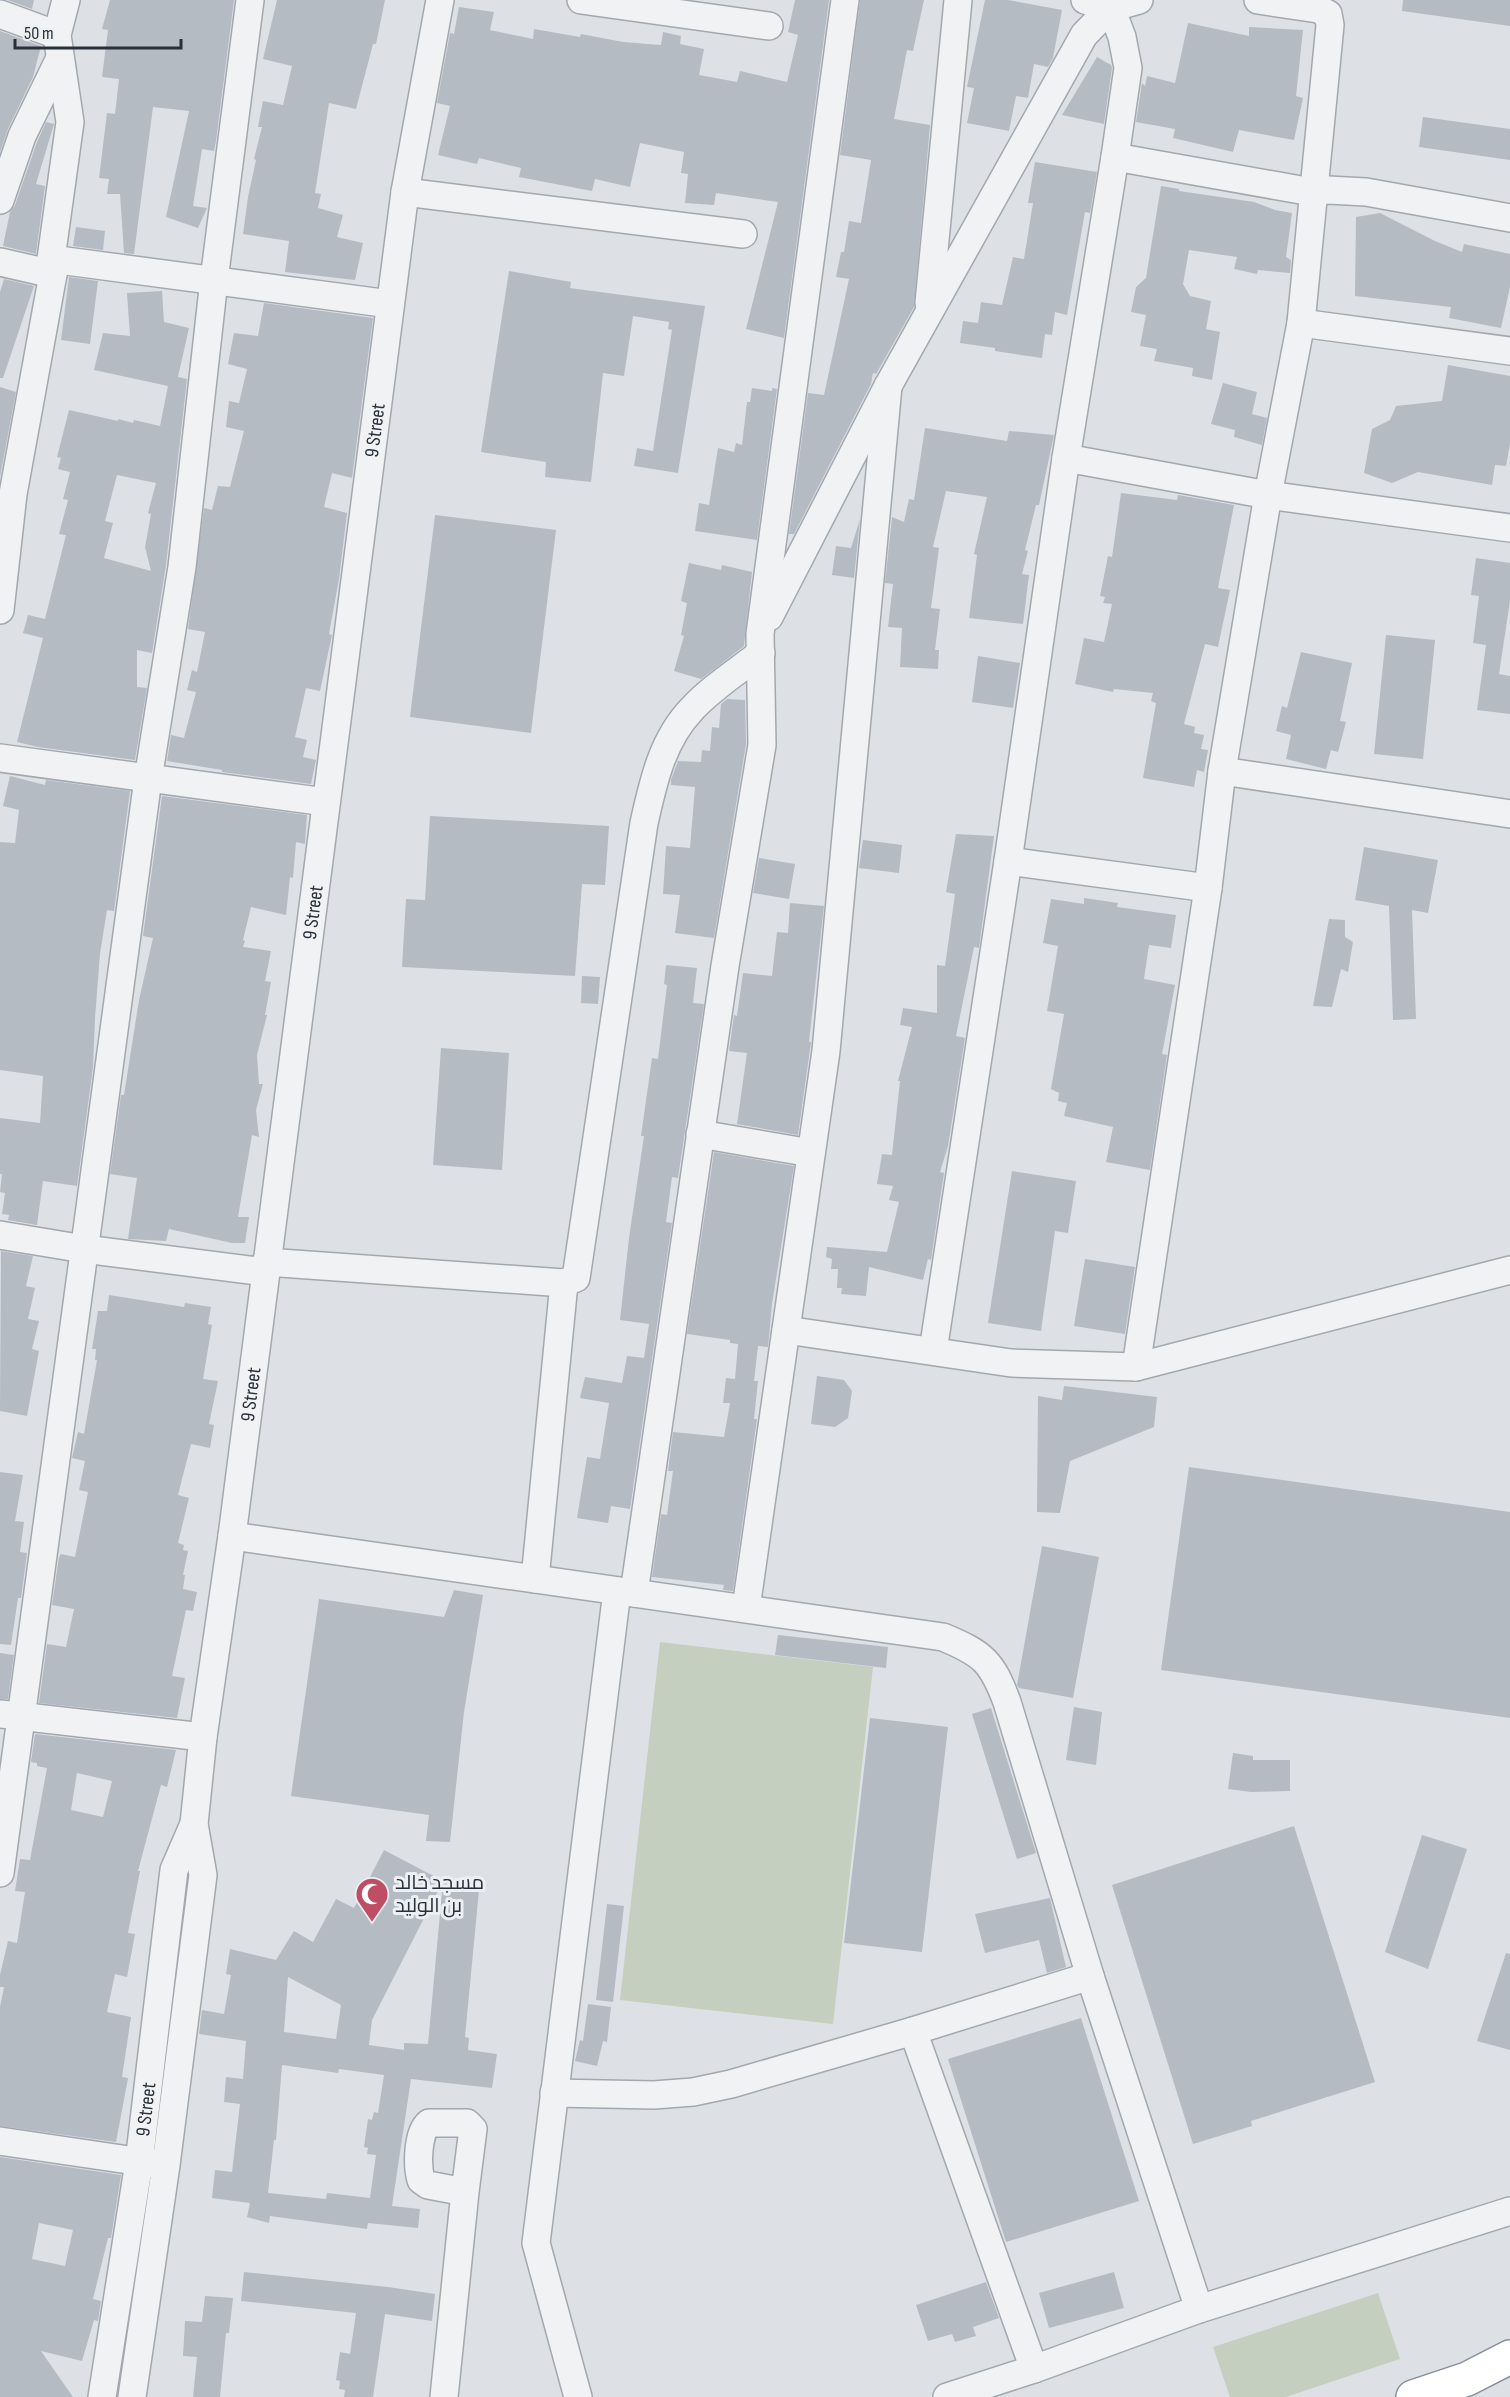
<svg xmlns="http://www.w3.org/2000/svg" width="1510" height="2397" font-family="'Sofia Sans Condensed',Cairo,sans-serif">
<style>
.green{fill:#c4cfbf}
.building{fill:#b5bbc2;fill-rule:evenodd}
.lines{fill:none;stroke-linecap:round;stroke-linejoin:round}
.street-casing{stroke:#a3a8af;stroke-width:30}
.highway-casing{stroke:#868f9a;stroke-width:36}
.street{stroke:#f0f2f4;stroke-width:27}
.highway{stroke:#fff;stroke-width:33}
.labels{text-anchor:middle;stroke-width:6;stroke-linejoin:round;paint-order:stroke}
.street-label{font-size:20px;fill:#28303b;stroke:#edf0f3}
.poi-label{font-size:20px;fill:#28303b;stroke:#edf0f3;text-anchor:start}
</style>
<rect width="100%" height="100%" fill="#dde1e6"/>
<!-- green -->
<path class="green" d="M660,1642L873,1667L833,2024L620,2000Z
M1378,2293L1400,2359L1286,2397H1230L1213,2347Z"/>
<!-- building -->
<path class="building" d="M8,0H34L32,9Z
M110,0H234L216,141L214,151L202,149L193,206L207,208L198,228L166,217L189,111L153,107L134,254L124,253L120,194H107L109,179L99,178L107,113L115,114L119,79L102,77L108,30L102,29Z
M277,0H385L376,44H373L356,109L329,103L315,193L321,194L318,208L343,215L337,237L363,243L355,280L285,272L289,241L243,234L248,197L256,160L254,159L262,127H258L263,101L283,105L292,66L263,59Z
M795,0H829L784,338L746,329L778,202L716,193L714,205L685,203L688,174L681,173L684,152L640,143L630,187L595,179L592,191L519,177L521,168L479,158L477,164L438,155L450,106L437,103L450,33L454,34L459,7L494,12L490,30L533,39L534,29L580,37L581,34L623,42L661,45L663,32L681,36L680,44L704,49L699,75L737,82L740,71L787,82L798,35L788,32Z
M860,0H924L913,51L907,50L894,119L930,125L914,307L876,374L873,373L871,384L794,534H789L808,393L824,395L849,279L836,277L841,252H844L849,221L861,223L871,160L840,155Z
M985,0H1008L1062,10L1053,58L1048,67L1034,64L1028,98L1016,96L1009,131L967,123L974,88L967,87Z
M1403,0H1510V26L1402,11Z
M1188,23L1249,36V27L1303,30L1296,96L1303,98L1294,140L1239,130L1233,152L1173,138L1175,129L1136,122L1142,83L1145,86L1147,76L1175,83Z
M0,31L41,46L33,77L8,129L0,152Z
M1097,57L1111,65L1112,68L1104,124L1062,115Z
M1423,117L1510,129V160L1419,147Z
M46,122L54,124L36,184L45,186L36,254L3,246L10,212L15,205L37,142Z
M1035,162L1097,172L1090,213L1085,212L1067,315L1055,312L1052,335L1045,334L1042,358L995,351V348L960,343L963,321L978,323L981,302L1002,305L1013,257L1024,259L1033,203H1028Z
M1161,186L1179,189V191L1254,202L1275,210L1292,213L1286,257L1291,260L1290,273L1258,270L1257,274L1234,269L1237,257L1189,250L1183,284L1190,296L1211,301L1206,329L1220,332L1212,380L1192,376L1193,368L1154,361L1157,349L1140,346L1146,315L1131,312L1136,287L1146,278Z
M1380,213L1435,241L1462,252L1464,244L1510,254V287L1501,328L1449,318L1451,307L1355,296L1356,217Z
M76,227L105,231L103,250L73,246Z
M509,271L571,282L570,288L705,306L678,473L634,466L637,448L653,451L672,330L668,329L669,322L633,316L624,376L603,373L591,482L545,477L546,462L481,452Z
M69,277L98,281L90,344L61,340Z
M4,279L34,286L3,378H0V292Z
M162,291L164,322L189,328L178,377L187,379L166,565L152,653L137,650V687L147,688L135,760L38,747L17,742L43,638L23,633L28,615L45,619L66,535L59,534L68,500L63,499L70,472L58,469L61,458L57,457L69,410L118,421V419L133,423L134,420L160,426L168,386L94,370L103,333L130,336L127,293ZM117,475L156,483L148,513L151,514L145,547L151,571L104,558L113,523L105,521Z
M264,303L373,318L352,478L332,473L324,507L347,513L339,579L329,634L332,635L320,691L306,688L295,737L307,740L303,757L316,760L311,784L222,772V770L167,761L171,735L184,738L196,692L187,690L192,670L197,672L205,632L188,629L204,508L212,510L218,486L230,487L244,431L226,427L229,401L239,403L247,369L228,364L234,333L258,336Z
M1448,365L1510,376V444L1506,466L1495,465L1492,485L1418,472L1392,483L1364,473L1372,429L1390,420L1396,406L1442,401Z
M1223,383L1257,392L1252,414L1267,418L1262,445L1234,437L1235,430L1211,424Z
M0,387L16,392L0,477Z
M752,388L772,391V388L777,389L757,540L695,531L699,503L709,505L718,448L734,452L736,443L742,445L747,402H750Z
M925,428L1007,441L1009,431L1054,435L1039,505H1036L1025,550L1028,551L1022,574L1029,575L1023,624L969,618L977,555L974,554L987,497L946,491L933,547L939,548L931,608L940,609L935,650H939L938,669L900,667L902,628L888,627L893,584L885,583L892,517L904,522L909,499L914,500Z
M1121,493L1177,500L1178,495L1234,505L1218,588L1230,590L1218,647L1205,644L1184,724L1195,727L1194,733L1204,735L1201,749L1208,750L1204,772L1197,770L1194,787L1143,778L1156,703L1151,701L1153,693L1114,689L1113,692L1075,684L1084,638L1104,642L1112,604L1103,603L1105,597L1100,596L1108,556L1112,557Z
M435,515L556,530L531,733L410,717Z
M860,519L854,578L832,575L836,546L851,548Z
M1476,558L1510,563V601L1499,674L1510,676V714L1477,710L1486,645L1473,643L1479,596L1471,595Z
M689,563L721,570L722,565L752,572L744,646L701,679L674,671L684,636L681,635L687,603L681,601Z
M1386,635L1435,640L1423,759L1374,754Z
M1301,652L1352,663L1340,721L1346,722L1338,752L1331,750L1326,769L1286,759L1291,735L1276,731L1282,706L1287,708Z
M978,656L1020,663L1013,708L972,702Z
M727,699L745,700L746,744L714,938L675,933L680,895L663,894L666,846L690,848L695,787L671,785V780L678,761L701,762L702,750L710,751L712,727L719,728L721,704Z
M10,776L45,785L46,780L130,791L114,911L107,910L100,954L95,1018L93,1067L77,1186L43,1181L37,1225L8,1220L9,1215L2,1214L5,1193L0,1192L2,1174H0V1118L40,1123L43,1076L0,1070V842L15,843L19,810L3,806Z
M162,796L307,815L305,844L296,842L293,878L290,877L286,915L251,907L243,940L245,941L243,947L271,951L265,981L271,982L265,1015H267L257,1055L259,1084H263L256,1110L259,1137L252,1135L238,1217H249L245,1243H232L169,1229L166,1241L128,1239L137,1178L110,1174L121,1095H124L139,1000L153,938L143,936Z
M430,816L609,826L605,885L582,884L575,976L402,967L406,899L425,900Z
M956,834L994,836L979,948L974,947L956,1036L965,1038L948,1146L940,1172L944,1173L931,1260L928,1259L923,1280L869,1267L866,1296L841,1294L842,1288H837L838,1269H831L832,1259L826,1257L827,1247L887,1252L899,1202L889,1200L893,1186L877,1184L882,1154L892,1155L900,1081H898L912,1027L900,1025L903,1008L937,1013V965L945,966L955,894L946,892Z
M863,840L902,845L899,873L859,868Z
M1364,847L1438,860L1428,913L1412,910L1416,1019L1393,1020L1389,906L1355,900Z
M759,858L795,864L789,899L753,893Z
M1084,898L1118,903L1117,907L1176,915L1171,948L1149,945L1144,979L1175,985L1162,1054L1167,1055L1150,1170L1106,1162L1113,1127L1064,1116L1067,1103L1058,1101L1059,1093L1051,1089L1064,1014L1047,1011L1058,946L1043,943L1051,899L1084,904Z
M790,903L824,906L809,1042H811L810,1049L798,1135L737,1124L747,1053L729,1051L734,1015L737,1016L743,973L772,976L777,932L788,933Z
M1329,919L1345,920V937L1353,942L1348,972L1341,969L1332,1007L1313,1006Z
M666,965L697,968L693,1003L704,1004L678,1178L672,1177L666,1222L672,1223L630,1509L611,1506L608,1523L577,1518L587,1457L600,1459L609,1403L580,1398L585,1377L622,1383L627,1356L644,1358L649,1324L620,1320L629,1238L644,1136H641L652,1058L658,1059L667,985L664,984Z
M582,976L600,977L598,1004L581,1003Z
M441,1048L509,1053L502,1170L433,1165Z
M714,1152L794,1166L772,1304L768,1347L758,1346L754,1381H758L754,1419H757L733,1591L723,1590L724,1585L652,1577L661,1514L667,1515L673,1471H668L673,1432L724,1437L730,1403H723L726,1378L735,1379L738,1344L730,1343V1340L687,1334Z
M1012,1171L1076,1181L1068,1233L1055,1231L1041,1331L988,1323Z
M1,1251L33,1256L26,1286L35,1288L28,1319L39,1321L32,1349L39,1351L27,1416L0,1411Z
M1085,1259L1135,1267L1125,1334L1074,1326Z
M109,1295L184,1307L185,1303L211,1307L208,1324L212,1325L203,1379L218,1381L209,1424L214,1425L210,1448L191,1444L178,1495L189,1498L178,1543L184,1545L183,1550L188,1551L183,1575H185L183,1589L197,1592L193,1611L186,1610L172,1676L185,1678L177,1718L39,1703L47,1644L66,1647L74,1609L52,1605L59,1557L61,1554L75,1557L88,1492L79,1490L85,1461L72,1458L78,1432L84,1434L97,1360H95L96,1349H92L98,1311H107Z
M817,1376L844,1380L852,1391L848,1418L835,1427L811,1424Z
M1064,1386L1157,1397L1154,1427L1070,1461L1060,1513L1037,1512L1038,1396L1062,1400Z
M1189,1467L1510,1512V1718L1161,1670Z
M0,1472L23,1475L15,1521L24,1522L20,1552L27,1553L21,1598H18L11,1645L0,1644Z
M1042,1546L1099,1557L1073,1698L1019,1688L1017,1685Z
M454,1590L483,1595L464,1712L450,1842L426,1841L429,1815L291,1796L319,1599L444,1617Z
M778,1635L888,1647L886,1668L775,1655Z
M0,1653L14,1655L8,1699H0Z
M1074,1707L1102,1712L1096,1765L1066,1760Z
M991,1708L1036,1853L1017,1859L972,1714Z
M870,1718L948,1727L922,1952L844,1943Z
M35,1734L176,1750L167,1787L161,1785L138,1871H140L128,1933L135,1934L127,1977L115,1974L107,2012L131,2017L122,2077L128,2078L116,2142L0,2126V2007L4,1987H0V1975L8,1941L17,1943L25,1892L15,1891L20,1859L30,1860L47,1768L37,1766V1763L31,1762ZM77,1773L112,1781L103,1817L71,1810Z
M1233,1753L1253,1756V1760H1290V1791L1251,1792L1228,1789Z
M1294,1826L1375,2082L1251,2121L1252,2126L1193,2144L1112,1885Z
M1422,1835L1467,1849L1428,1969L1385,1952Z
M384,1850L443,1881L372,2020L369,2045L404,2050V2043L428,2044L443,1881L458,1888L479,1890L465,2037L469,2038L468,2050L497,2054L492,2088L411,2079L392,2206L420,2209L418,2228L368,2223L367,2229L270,2216L269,2223L247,2217L250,2203L212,2198L215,2170L232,2172L240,2104L224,2102L226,2077L243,2079L246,2041L199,2034L202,2010L224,2014L231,1975L226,1974L230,1949L276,1960L294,1931L313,1942L336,1899L354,1908ZM288,1977L341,2005L336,2039L284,2032ZM282,2065L338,2073L339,2069L384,2075L378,2113L374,2112L372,2120L368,2119L364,2147L368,2148L367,2154L376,2155L370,2198L327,2193L326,2199L268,2193L274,2140H276Z
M1050,1898L1066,1967L1047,1973L1039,1940L985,1953L975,1914Z
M607,1904L624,1906L613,2002L596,2000Z
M1506,1953L1510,1954V2050L1477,2041Z
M588,2004L611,2007L607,2042L603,2041L597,2066L575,2061L580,2040L583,2041Z
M1081,2018L1139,2201L1006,2242L948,2059Z
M0,2157L121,2175L111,2238H108L93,2299L101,2301L98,2321L94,2320L82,2361L41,2351L73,2397H0ZM39,2223L73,2230L65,2266L32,2259Z
M244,2272L388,2287L435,2294L432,2321L385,2314L373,2397H344L345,2390L339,2389L340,2381L336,2380L340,2352L350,2354L356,2313L241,2301Z
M1114,2272L1124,2308L1049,2328L1039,2293Z
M986,2282L999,2318L973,2327L976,2336L955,2342L952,2334L928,2341L916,2305Z
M205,2296L233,2298L229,2333H226L220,2397H193L197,2357L183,2356L185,2321L202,2322Z"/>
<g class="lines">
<!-- street casing -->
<g class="street-casing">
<g id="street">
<path d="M581,0L769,26"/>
<path d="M1085,0L1111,8L1139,0"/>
<path d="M0,14L57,35"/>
<path d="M1115,157L1312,192L1328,190L1366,192L1510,218"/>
<path d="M405,192L743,234"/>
<path d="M0,200L22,136L60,58"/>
<path d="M51,259L390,304"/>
<path d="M0,262L53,274"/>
<path d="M929,303L958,0"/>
<path d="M1301,323L1510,351"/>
<path d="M1066,458L1268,495L1510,528"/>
<path d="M0,610L13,494L53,274L51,259L70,122L57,35L66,0"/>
<path d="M769,617L888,386L1084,35L1118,0"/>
<path d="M0,758L326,802"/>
<path d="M1222,771L1510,814"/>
<path d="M1008,861L1208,888"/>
<path d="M700,1134L811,1153"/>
<path d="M0,1235L84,1249L265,1272"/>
<path d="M266,1262L564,1283L576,1278L644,823C653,783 662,740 692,709C711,688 738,671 761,653"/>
<path d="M786,1330L1011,1363L1136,1367L1510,1270"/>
<path d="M933,1351L1008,861L1066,458L1115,157L1128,68L1122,37L1111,8"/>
<path d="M1136,1367L1208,888L1222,771L1268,495L1301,323L1330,25L1328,14L1318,9L1258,0"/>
<path d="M232,1536L943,1637C984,1654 992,1662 1007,1702L1090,1976L1199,2309"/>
<path d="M535,1579L564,1283"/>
<path d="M634,1593L725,966L762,745L760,634L845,0"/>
<path d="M746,1608L826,1051L888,386"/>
<path d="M0,1714L203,1737"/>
<path d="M0,1873L148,779L182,567L214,280L250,0"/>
<path d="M913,2031L1034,2369"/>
<path d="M554,2093L654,2095L693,2092L731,2084L913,2031L1090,1976"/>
<path d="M0,2141L156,2164"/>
<path id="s1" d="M102,2397L139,2162L174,1870L194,1824"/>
<path id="s2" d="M132,2397L166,2165L203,1875L194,1824L203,1737L232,1536L405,192L440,0"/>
<path d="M444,2397L465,2192L473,2129L467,2123H429C417,2133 417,2166 421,2180L428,2185L465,2192"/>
<path d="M578,2397L536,2243L617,1591"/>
<path d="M947,2397L1034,2369L1199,2309L1510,2211"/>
</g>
</g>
<!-- highway casing -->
<g class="highway-casing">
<path id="highway" d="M1413,2397L1467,2379L1510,2357"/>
</g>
<!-- street -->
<use href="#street" class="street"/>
<!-- highway -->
<use href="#highway" class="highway"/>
</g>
<!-- icons -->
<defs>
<g id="mosque-pin" transform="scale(1.725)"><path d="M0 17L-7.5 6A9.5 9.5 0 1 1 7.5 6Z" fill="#bf4e65" stroke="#edf0f3"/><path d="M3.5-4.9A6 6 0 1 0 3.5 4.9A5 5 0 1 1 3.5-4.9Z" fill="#fff"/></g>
</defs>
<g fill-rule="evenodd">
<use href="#mosque-pin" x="372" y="1894"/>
</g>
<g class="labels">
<!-- street labels -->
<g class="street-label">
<text dy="7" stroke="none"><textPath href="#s2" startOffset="1984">9 Street</textPath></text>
<text dy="7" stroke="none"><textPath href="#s2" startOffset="1498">9 Street</textPath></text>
<text dy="7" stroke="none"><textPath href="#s2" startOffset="1012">9 Street</textPath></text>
<text dy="7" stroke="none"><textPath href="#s1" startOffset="291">9 Street</textPath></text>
</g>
<!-- poi labels -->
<g class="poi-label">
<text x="395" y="1889">مسجد خالد<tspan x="395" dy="23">بن الوليد</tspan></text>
</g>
</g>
<!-- scale -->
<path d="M15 39v9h166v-9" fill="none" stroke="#28303b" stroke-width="3"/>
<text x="24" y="39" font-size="18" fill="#28303b" stroke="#edf0f3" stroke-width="4.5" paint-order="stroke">50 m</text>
</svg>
